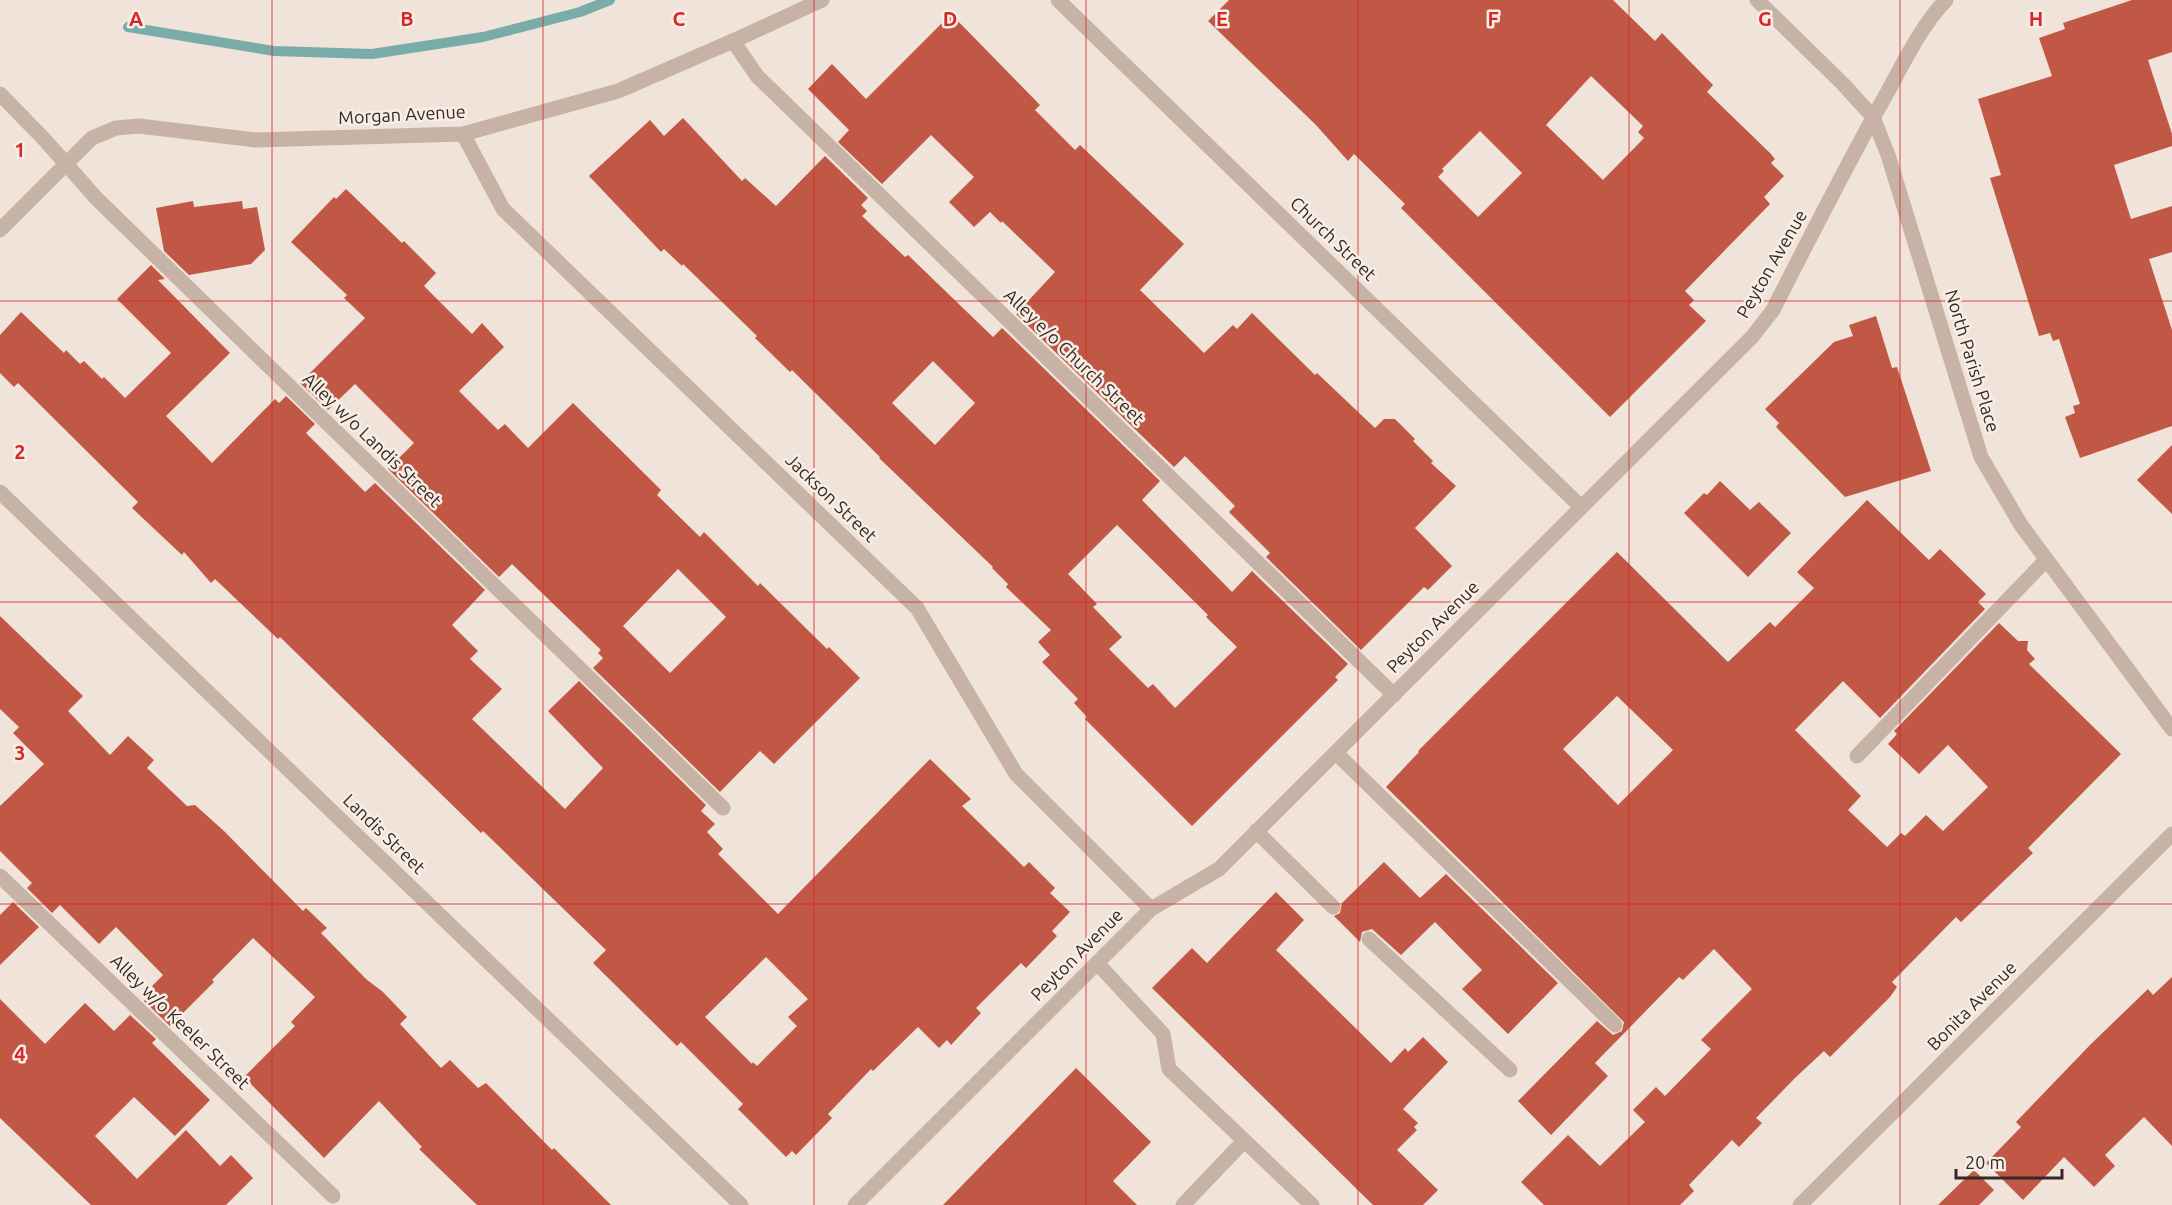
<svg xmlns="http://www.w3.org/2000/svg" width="2172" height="1205" font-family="Ubuntu,sans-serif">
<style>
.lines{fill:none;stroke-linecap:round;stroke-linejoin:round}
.stream{stroke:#79aca9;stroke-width:10}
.building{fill:#c15846;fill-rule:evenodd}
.lane{stroke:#c7b2a6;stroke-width:15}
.street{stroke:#c7b2a6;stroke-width:15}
.grid{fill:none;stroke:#d62828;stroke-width:1.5;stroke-opacity:0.55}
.labels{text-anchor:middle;stroke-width:5;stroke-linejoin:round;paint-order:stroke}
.street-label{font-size:18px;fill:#342926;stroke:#f8eee5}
.grid-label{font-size:20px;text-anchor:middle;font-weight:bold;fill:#d62828;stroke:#f8eee5;stroke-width:5;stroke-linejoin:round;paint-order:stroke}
</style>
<rect width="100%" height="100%" fill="#f0e3d9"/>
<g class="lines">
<!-- stream -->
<path class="stream" d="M128,27L274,51L372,54L483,37L580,12L610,0"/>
</g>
<!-- building -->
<path class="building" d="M1229,0H1613L1655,41L1662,33L1713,85L1707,92L1770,153L1775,159L1771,163L1784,176L1764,197L1770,204L1685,291L1694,300L1689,305L1706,321L1610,417L1401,208L1405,204L1354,154L1348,161L1316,125L1208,21ZM1591,76L1643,126L1638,132L1644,138L1603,180L1546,125ZM1480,131L1522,173L1478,217L1438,177L1444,171L1442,169Z
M2132,0H2172V52L2148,60L2172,134V146L2114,165L2131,219L2172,206V252L2149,259L2172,330V426L2080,458L2065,417L2075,413L2073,406L2080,404L2059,339L2053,341L2050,333L2039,336L1990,178L2001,175L1978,99L2052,76L2039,38L2065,29L2063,23Z
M951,14L1040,105L1035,110L1075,150L1080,145L1184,244L1140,290L1204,353L1233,325L1237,329L1252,313L1315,375L1317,373L1375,428L1384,419H1395L1415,439L1413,441L1433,461L1431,463L1456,486L1415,528L1452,566L1428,590L1424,587L1361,650L1266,557L1270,553L1229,512L1235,506L1185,456L1174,467L1016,314L1055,272L1002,221L1001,223L990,212L974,227L949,202L974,177L931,135L882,184L838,142L849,130L808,89L832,64L866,99Z
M683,118L742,181L745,178L776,206L825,156L868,198L861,205L867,211L862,216L905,257L908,255L993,337L1002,328L1160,481L1142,500L1232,592L1252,571L1348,664L1335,677L1338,680L1192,826L1085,719L1087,717L1074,703L1078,699L1042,662L1050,655L1038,642L1051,630L1006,587L1008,584L992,568L993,567L879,458L880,457L792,370L790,372L755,338L757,336L683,264L682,266L664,249L661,252L589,176L650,120L664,136ZM933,361L975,403L935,445L892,403ZM1117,525L1208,615L1206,617L1237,647L1175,708L1153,684L1148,688L1109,649L1122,637L1093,607L1097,604L1068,574Z
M346,189L402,243L404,241L436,273L424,286L472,334L482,323L504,347L459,391L498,430L505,424L528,448L573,403L661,490L657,495L700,537L704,532L758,586L760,583L827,649L829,647L860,678L774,764L760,751L720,792L593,668L603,658L598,653L601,650L512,564L499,577L388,469L414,443L355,384L328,410L300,383L365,318L344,298L347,295L291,242L334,197L336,199ZM678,569L726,617L670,673L623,626Z
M193,201L194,207L242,201L243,209L257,207L265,250L251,264L189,275L164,251L156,208Z
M151,265L165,279L158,280L230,353L166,416L212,463L275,399L279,403L286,396L315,424L306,433L365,492L375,483L485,590L452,625L478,651L470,659L502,689L472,719L565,809L603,768L548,711L579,681L706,805L701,811L715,824L707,832L723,849L718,854L778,914L930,759L971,799L962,806L1024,867L1029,862L1055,888L1050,893L1070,912L1052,931L1057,936L1026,968L1021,963L976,1008L981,1013L951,1045L947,1040L939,1048L918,1027L873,1071L871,1069L828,1114L832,1118L796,1155L792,1151L786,1157L738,1109L743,1104L681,1042L677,1046L593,963L606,950L483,831L481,833L280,637L278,639L215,579L211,583L184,552L182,555L132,508L138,502L18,383L14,387L0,373V335L21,312L64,353L66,350L80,364L84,361L102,379L104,377L125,398L171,353L117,299ZM766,957L808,999L788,1017L797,1026L757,1066L753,1062L752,1064L705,1017Z
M1876,316L1892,368L1897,367L1931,471L1845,497L1776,427L1779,423L1765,409L1834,342L1853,336L1849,325Z
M2172,445V514L2137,480Z
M1720,481L1750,510L1759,502L1791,533L1748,577L1684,513L1704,493L1707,495Z
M1867,500L1929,560L1940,549L1986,594L1978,602L1985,609L1880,718L1843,681L1795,730L1861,796L1848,810L1887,847L1901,833L1905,836L1926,815L1943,831L1988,787L1948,745L1919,774L1888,744L1897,734L1894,731L1999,623L2018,641H2028L2027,650L2035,659L2029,664L2121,754L2028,848L2033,853L1961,922L1956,917L1892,982L1897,987L1890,997L1830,1057L1824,1051L1795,1078L1756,1118L1762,1123L1739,1147L1732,1140L1689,1185L1694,1191L1680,1205H1544L1521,1182L1568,1135L1600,1166L1645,1122L1633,1110L1656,1087L1665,1096L1711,1049L1701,1040L1752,989L1714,949L1683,980L1679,977L1595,1063L1608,1076L1551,1135L1518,1101L1597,1021L1613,1035L1622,1031L1624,1022L1386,787L1419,752L1418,751L1617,552L1728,662L1770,622L1775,627L1814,588L1797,572ZM1617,696L1673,750L1618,805L1563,749Z
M0,616L83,696L68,711L110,755L128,736L154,760L147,768L187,806L195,805L224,831L303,911L306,908L327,928L321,933L366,979L383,992L407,1017L400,1024L441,1068L450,1060L478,1088L486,1083L552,1150L554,1148L611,1205H477L419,1149L422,1147L379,1101L324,1158L244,1077L295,1026L291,1022L315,997L253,938L212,980L214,982L170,1026L144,1001L155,989L152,986L163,975L116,927L99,944L60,905L52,913L27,888L32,883L0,851V806L44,764L13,733L19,727L0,709Z
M1384,862L1420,898L1446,874L1558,983L1508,1034L1462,989L1482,970L1435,922L1401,955L1372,929L1362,932L1360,942L1334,916L1340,913L1342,903Z
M1276,892L1304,920L1276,950L1391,1063L1405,1048L1408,1052L1423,1037L1448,1062L1403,1109L1418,1123L1414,1127L1417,1130L1397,1150L1438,1190L1423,1205H1373L1152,988L1192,948L1207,963Z
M13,902L39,927L0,965V915Z
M2172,977V1146L2144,1117L2105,1155L2115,1166L2094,1187L2064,1157L2023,1200L1986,1163L2021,1127L2016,1122L2091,1044L2148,989L2153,995Z
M0,999L45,1044L85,1003L114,1031L130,1015L156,1039L152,1043L210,1100L175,1136L134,1097L95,1136L137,1179L186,1130L220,1166L231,1155L253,1178L226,1205H91L0,1118Z
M1076,1068L1151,1142L1113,1181L1137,1205H943Z
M1974,1170L1994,1190L1979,1205H1938Z"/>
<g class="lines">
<!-- lane -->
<path class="lane" d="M733,41L757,76L1394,695
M0,94L44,139L96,198L723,808
M1336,753L1615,1025
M1857,756L2046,560
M1256,831L1333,907
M0,876L333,1196
M1369,939L1510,1070
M1097,963L1163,1034L1169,1069L1312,1205
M1183,1205L1244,1141"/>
<!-- street -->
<path class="street" d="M1058,0L1581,507
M1757,0L1843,84L1873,117L1888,155L1981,457L2021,525L2172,729
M463,134L503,209L917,608L1016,774L1151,909
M0,230L92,138L116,128L139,126L256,140L463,134L618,91L733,41L822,0
M0,492L741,1205
M855,1205L1151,909L1219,869L1752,337L1773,310C1810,237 1847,164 1887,93C1904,62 1921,26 1946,0
M1800,1205L2172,834"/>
</g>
<!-- grid -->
<path class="grid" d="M272,0V1205M543,0V1205M814,0V1205M1086,0V1205M1358,0V1205M1629,0V1205M1900,0V1205M0,301H2172M0,602H2172M0,904H2172"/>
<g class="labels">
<!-- street labels -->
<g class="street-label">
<text transform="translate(402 115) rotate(-3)" y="6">Morgan Avenue</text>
<text transform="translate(1333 239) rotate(44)" y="6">Church Street</text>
<text transform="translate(1772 264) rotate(-60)" y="6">Peyton Avenue</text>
<text transform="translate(1074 357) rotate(44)" y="6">Alley e/o Church Street</text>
<text transform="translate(1972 361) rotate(73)" y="6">North Parish Place</text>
<text transform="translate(372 440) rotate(44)" y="6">Alley w/o Landis Street</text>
<text transform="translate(831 498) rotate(44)" y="6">Jackson Street</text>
<text transform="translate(1433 627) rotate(-45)" y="6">Peyton Avenue</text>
<text transform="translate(384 834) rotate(44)" y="6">Landis Street</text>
<text transform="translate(1077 955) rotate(-45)" y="6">Peyton Avenue</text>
<text transform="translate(1972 1006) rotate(-45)" y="6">Bonita Avenue</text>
<text transform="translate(180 1022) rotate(44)" y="6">Alley w/o Keeler Street</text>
</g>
</g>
<g class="grid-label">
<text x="136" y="26">A</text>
<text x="407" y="26">B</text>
<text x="679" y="26">C</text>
<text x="950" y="26">D</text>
<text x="1222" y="26">E</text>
<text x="1493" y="26">F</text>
<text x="1765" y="26">G</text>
<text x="2036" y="26">H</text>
<text x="20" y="157">1</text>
<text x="20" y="459">2</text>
<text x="20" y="760">3</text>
<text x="20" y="1061">4</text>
</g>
<!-- scale -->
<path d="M1956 1169v9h106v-9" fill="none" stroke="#342926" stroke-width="3"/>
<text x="1965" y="1169" font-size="18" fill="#342926" stroke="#f8eee5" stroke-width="4.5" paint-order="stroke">20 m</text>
</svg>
